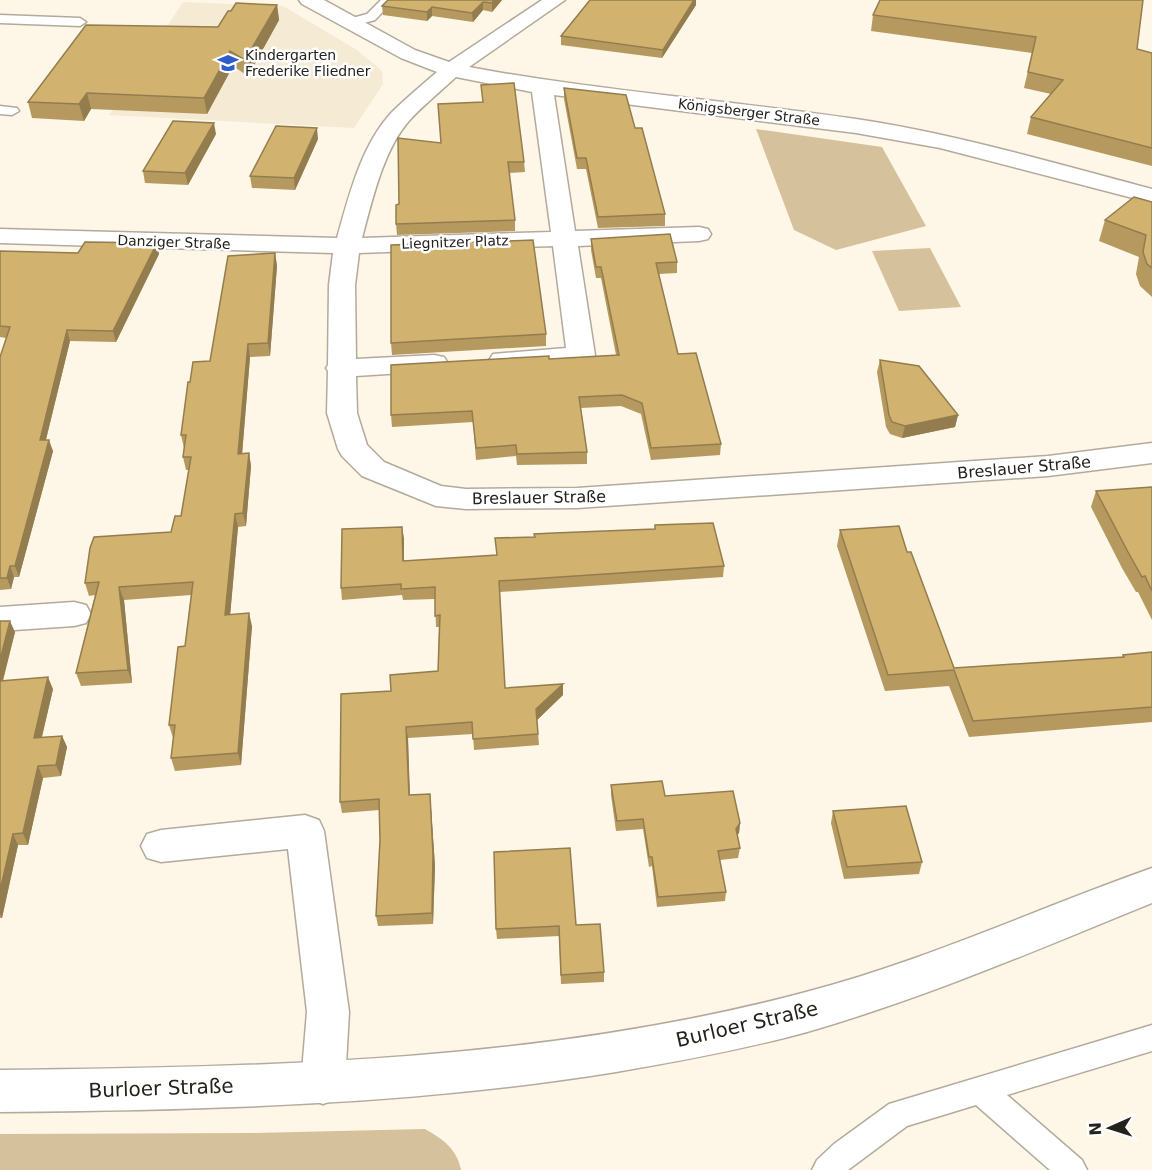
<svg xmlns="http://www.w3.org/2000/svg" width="1152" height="1170" font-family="'DejaVu Sans',sans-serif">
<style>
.built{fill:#f5ead3}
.green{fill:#d5c19b}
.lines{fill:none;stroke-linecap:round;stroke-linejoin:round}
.service-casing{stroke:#b2aa9c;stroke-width:3}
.minor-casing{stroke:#b2aa9c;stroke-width:3}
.secondary-casing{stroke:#b2aa9c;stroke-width:3}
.service{fill:#fff;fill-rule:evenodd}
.minor{fill:#fff;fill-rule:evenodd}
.secondary{fill:#fff;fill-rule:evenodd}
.wall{fill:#b5995f}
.shaded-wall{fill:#937d4e}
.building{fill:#d2b26f;stroke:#937d4e;stroke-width:1.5}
.labels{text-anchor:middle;stroke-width:5;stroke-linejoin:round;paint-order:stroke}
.far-poi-label{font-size:14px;fill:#25221c;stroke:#fff;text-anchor:start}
.far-street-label{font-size:14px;fill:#25221c;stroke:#fff}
.street-label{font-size:16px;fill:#25221c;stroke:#fff}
.near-street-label{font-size:20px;fill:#25221c;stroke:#fff}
</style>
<rect width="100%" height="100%" fill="#fef6e6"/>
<!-- built -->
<path class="built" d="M183,2L283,6L357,50L382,71L383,84L354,128L109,115Z"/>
<!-- green -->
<path class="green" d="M756,129L882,147L926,226L836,250L794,230Z
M930,248L961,307L899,311L872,251Z
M425,1129C443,1139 457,1149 461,1170H0V1134L251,1133Z"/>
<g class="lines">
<!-- service casing -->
<g class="service-casing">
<path id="service" d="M381,0H394L375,20L350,27L344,23L345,20L367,14Z
M0,15L80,18L86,22L80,26L0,23Z
M0,106L17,108L19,111L12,115L0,114Z
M1152,1025V1051L1007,1095L1082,1160L1087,1170H1050L976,1105L907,1126L848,1170H812L817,1160L834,1144L889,1104Z"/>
</g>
<!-- minor casing -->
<g class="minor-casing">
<path id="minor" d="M299,0H324L415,50L449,62L542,0H565L469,67C597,91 727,100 856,119C956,134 1054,163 1152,189V203L940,148L856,133L554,95L575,231L699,227L708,229L711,234L708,239L699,241L578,246L595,355L591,361L581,363L503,368L493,366L489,360L493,354L566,348L553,246L359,253L355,285L356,359L434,355L444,357L448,363L444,369L434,371L356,376L357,413L367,445L384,462L441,486L466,489L577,488L1048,456L1152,443V463L1048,476L577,508L466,509L436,506L362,476L342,456L338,449L327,413L328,371L326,368L328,365L329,285L333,253L0,243V229L337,238C349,196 361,145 392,112C406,98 422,85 437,72L401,58L302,4ZM456,77L532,92L551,232L362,238C372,201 383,151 408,122C422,106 440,92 456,77Z
M74,602L86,605L91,614L86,623L74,626L0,631V607Z
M305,815L319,820L324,831L349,1012L345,1083L339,1098L323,1104L307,1098L301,1083L307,1012L288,849L161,862L147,858L141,846L147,834L161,830Z"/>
</g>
<!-- secondary casing -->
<g class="secondary-casing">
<path id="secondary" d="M1152,868V903C1039,949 925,998 807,1032C745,1049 680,1061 616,1072C412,1105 206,1110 0,1112V1070C269,1067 545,1062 806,992C925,961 1036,909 1152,868Z"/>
</g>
<!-- service -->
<use href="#service" class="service"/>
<!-- minor -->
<use href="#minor" class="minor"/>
<!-- secondary -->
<use href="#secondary" class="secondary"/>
</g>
<!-- wall -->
<path class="wall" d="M388,0H502L492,12L483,10L473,22L432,16L427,21L383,15L382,6Z
M590,0H696V5L662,58L561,45V36Z
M277,5L279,20L248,76L233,66L207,114L91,109L84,121L32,118L28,102L218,27L231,11Z
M873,15L1137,49L1152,53V166L1027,134L1031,117L1051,94L1024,88L1032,53L871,31Z
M481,85L524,162L525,172L509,173L515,220V231L397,235L396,224L399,204L441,143L483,102Z
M564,88L635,128L665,214V226L598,228L586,169H577L564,99Z
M216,134L188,185L145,183L143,171Z
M318,139L295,190L252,188L250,176Z
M1152,202V297L1140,286L1136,274L1139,257L1099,241L1105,220Z
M591,239L677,262V273L659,274L678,354L721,444L720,455L651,460L641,414L621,406L581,408L587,452V464L517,465L516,456L476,460L473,422L392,427L391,415L549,359L616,355L601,278H596L591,250Z
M157,243L159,254L116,342L70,341L46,440L53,451L19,577H14L11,589L0,590V357L6,338L0,337V251L78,253Z
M275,253L277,266L270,356L250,357L242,454L249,453L251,466L246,526L238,527L230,614L252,626L241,765L175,771L171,758L173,738L169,725L185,646L191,595L124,600L132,683L81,686L76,673L95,595L89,596L85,583L171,532L181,516L189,470H186L183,457L184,448L181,435L190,382L210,361Z
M546,334V346L392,355L391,343Z
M880,360L958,415L955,427L902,438L890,434L886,427L877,372Z
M1152,487V620L1138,592H1136L1122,568L1091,507L1096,491Z
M655,525L724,566L723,577L500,592L505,688L563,695L537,720L539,745L474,750L473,734L408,738L410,795L430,794L435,866L433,924L378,926L376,916L380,840L379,810L342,813L340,802L391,691L438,671L439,627H436L435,599L403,600L402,595L342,600L341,588L404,538V561L496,555L535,537L655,529Z
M840,530L907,552L954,668L1122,657L1123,655L1152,652V722L969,737L949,686L885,691L837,546Z
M0,621L15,632L3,681L53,689L42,737L62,736L67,747L61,776L43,778L28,845H18L2,918H0Z
M611,785L665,796L740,823L739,833L737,835L740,848L738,858L720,860L726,892L725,901L657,907L652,866L649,867L643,829L616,831L611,795Z
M833,811L922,862L919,874L844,879L831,823Z
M576,925L604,972V982L561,984L559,936L497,939L496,929Z"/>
<!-- shaded-wall -->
<path class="shaded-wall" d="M494,0H502L492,12V3Z
M694,0H696V5L662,58L663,50Z
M483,2V10L473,22L472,13Z
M277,5L279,20L248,76L245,60Z
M432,7V16L427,21V12Z
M230,51L233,66L207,114L204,98Z
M87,93L91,109L84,121L79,104Z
M214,123L216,134L188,185L185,173Z
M317,128L318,139L295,190L294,178Z
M157,243L159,254L116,342L113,331Z
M275,253L277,266L270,356L268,343Z
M67,330L70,341L43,451L40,440Z
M248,344L250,357L241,467L238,454Z
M958,415L955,427L902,438L905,426Z
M49,440L53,451L19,577L15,566Z
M249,453L251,466L246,526L243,513Z
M235,514L238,527L229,628L225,615Z
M402,527L404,538V572L403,561Z
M10,566L14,577L11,589L7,578Z
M119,587L124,600L132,683L128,670Z
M249,613L252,626L241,765L238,753Z
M10,621L15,632L0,691V660Z
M48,677L53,689L39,749L34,738Z
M563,684V695L537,720L536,709Z
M406,727L408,738L410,806L409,795Z
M62,736L67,747L61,776L56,765Z
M38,766L43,778L28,845L23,833Z
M430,794L435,866L433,924L432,913Z
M740,823L739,833L735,838L736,829Z
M13,834L18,845L2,918L0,914V891Z"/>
<!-- building -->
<path class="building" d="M388,0H494L492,3L483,2L472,13L432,7L427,12L382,6Z
M590,0H694L663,50L561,36Z
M880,0H1143L1137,49L1152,53V148L1031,117L1063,80L1028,72L1036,37L873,15Z
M236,3L277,5L245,60L230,51L204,98L87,93L79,104L28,102L86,25L218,27L228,11H231Z
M514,83L524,162H508L515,220L396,224V205L399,204L398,138L441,143L438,104L483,102L481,85Z
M564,88L626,95L635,128H642L665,214L598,217L586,158H577Z
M173,121L214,123L185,173L143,171Z
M276,126L317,128L294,178L250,176Z
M1134,197L1152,202V268L1147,264L1143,252L1146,235L1105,220Z
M670,234L677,262L656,263L678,354L696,353L721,444L651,448L642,403L622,395L579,397L587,452L517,454L516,445L476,448L472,411L391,415V365L549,356V359L619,355L601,267H596L591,239Z
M533,240L546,334L391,343V245Z
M85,242L157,243L113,331L67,330L40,440H49L15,566H10L7,578H0V357L10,327L0,326V251L78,253Z
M275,253L268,343L248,344L238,454L249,453L243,513L235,514L225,615L249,613L238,753L171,758L175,725H169L178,647L185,646L193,582L119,587L128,670L76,673L99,582L85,583L90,548L94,537L171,532L175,516H181L191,457H183L186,435H181L188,382H190L193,362L210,361L228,256Z
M880,360L919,366L958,415L905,426L892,422L889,415Z
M1152,487V591L1145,576L1142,577L1128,552L1096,491Z
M713,523L724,566L499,581L505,688L563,684L536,709L538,734L473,739L472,722L406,727L409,795L430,794L433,855L432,913L376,916L380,840L379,799L340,802L341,694L391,691L390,675L438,671L440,615L435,616V587L401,589V584L341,588L342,529L402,527L403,561L497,555L495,538L535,537L534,534L554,533L655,529V525Z
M899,526L907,552H911L954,668L1124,657L1123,655L1152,652V707L973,721L954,670L888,675L840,530Z
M0,621H10L0,660Z
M48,677L34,738L62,736L56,765L38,766L23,833L13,834L0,891V681Z
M662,781L665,796L733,791L740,823L736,829L740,848L718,851L726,892L658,897L652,857H649L643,819L617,821L611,785Z
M906,806L922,862L847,867L833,811Z
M570,848L576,925L600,924L604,972L561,975L559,926L496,929L494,852Z"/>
<!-- icons -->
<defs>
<g id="school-bare" transform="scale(1.62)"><path d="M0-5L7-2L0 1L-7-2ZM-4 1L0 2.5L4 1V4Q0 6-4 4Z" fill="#2e5ccb" stroke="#fff" stroke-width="2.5" paint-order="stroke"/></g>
</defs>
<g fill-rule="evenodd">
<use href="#school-bare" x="228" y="63"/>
</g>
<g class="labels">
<!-- far-poi labels -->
<g class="far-poi-label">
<text x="245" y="60">Kindergarten<tspan x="245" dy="16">Frederike Fliedner</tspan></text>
</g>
<!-- far-street labels -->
<g class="far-street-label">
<text transform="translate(749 112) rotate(7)" y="5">Königsberger Straße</text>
<text transform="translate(174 242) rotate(2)" y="5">Danziger Straße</text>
<text transform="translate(455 242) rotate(-2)" y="5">Liegnitzer Platz</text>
</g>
<!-- street labels -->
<g class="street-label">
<text transform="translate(1024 467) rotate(-5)" y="6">Breslauer Straße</text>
<text transform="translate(539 497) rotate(-1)" y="6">Breslauer Straße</text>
</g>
<!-- near-street labels -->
<g class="near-street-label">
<text transform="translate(747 1024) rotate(-13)" y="7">Burloer Straße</text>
<text transform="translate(161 1088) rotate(-2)" y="7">Burloer Straße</text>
</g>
</g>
<!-- north arrow -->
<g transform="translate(1110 1128) rotate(267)" stroke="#ffffff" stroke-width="4.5" paint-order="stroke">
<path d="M0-4.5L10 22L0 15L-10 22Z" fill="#25221c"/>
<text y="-9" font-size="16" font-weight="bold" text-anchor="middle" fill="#25221c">N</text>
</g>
</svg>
